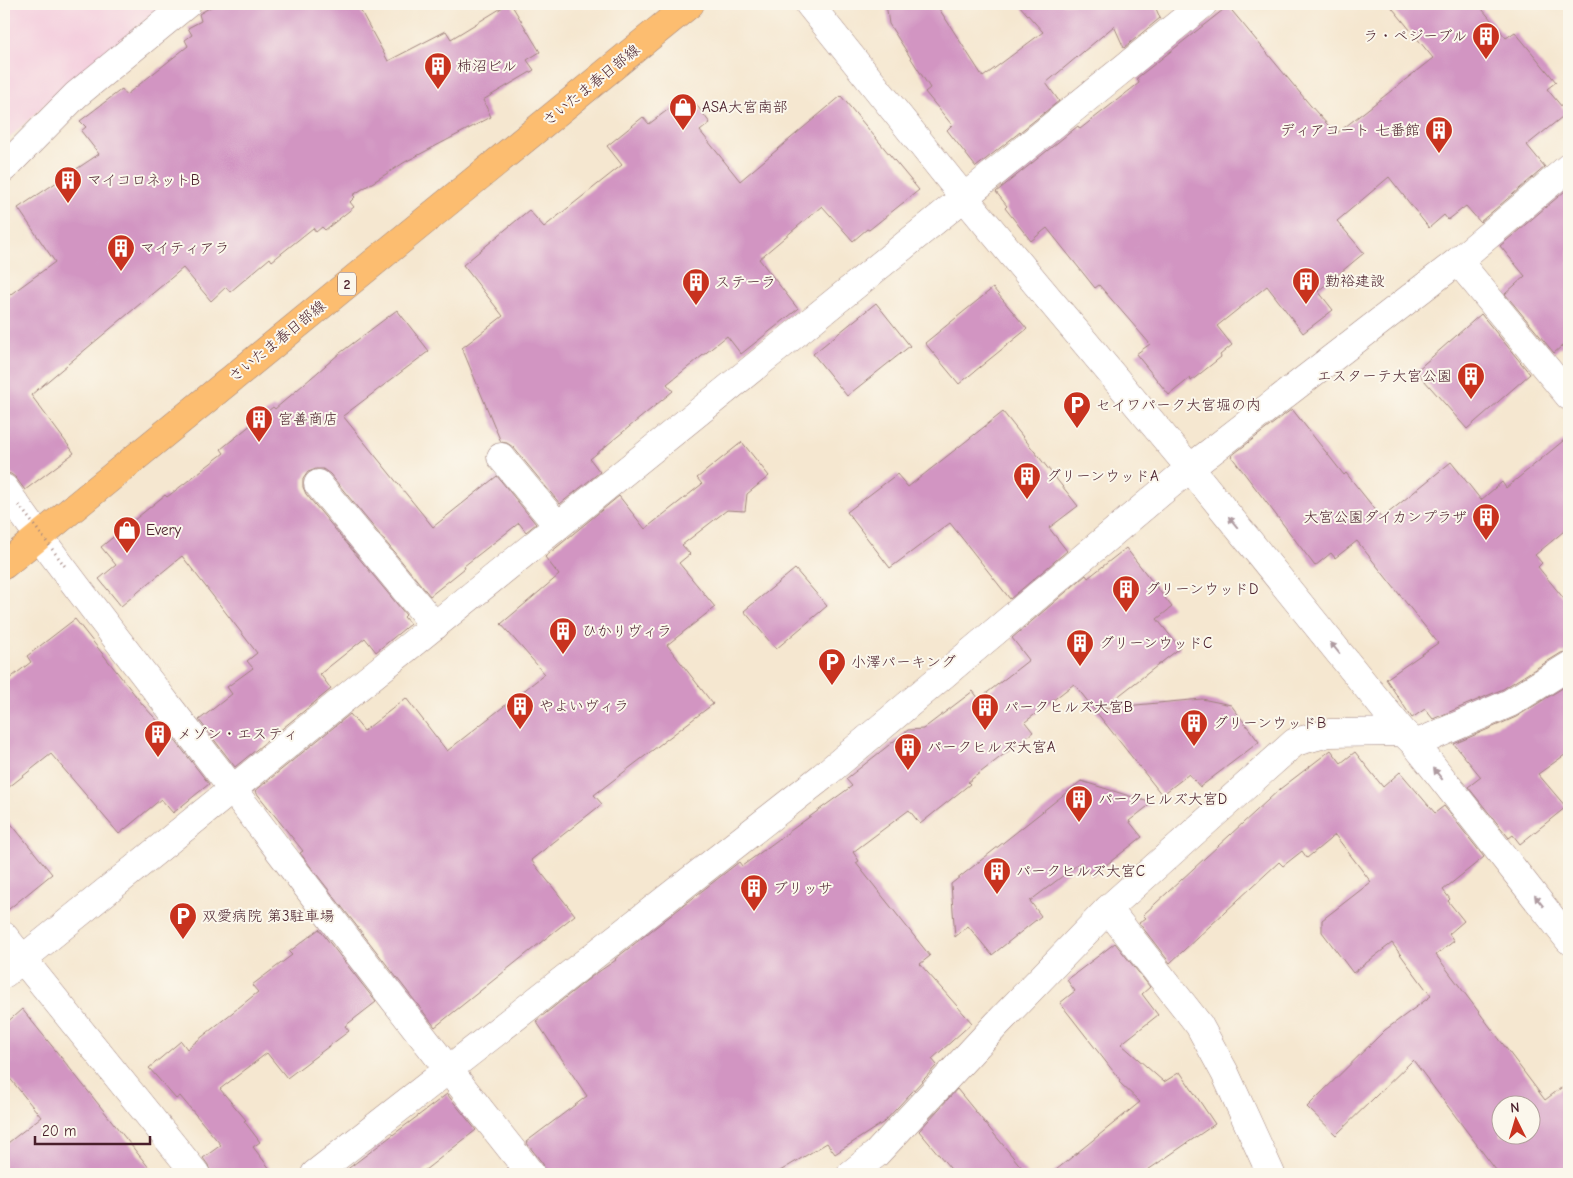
<svg xmlns="http://www.w3.org/2000/svg" width="1573" height="1178" font-family="'Comic Neue','Klee One',sans-serif">
<style>
.built{fill:#f4cfde}
.building{fill:#d295c2;fill-rule:evenodd}
.lines{fill:none;stroke-linecap:round;stroke-linejoin:round}
.minor-casing{stroke:#a0837e;stroke-width:29}
.major-casing{stroke:#a0837e;stroke-width:29}
.minor{stroke:#fff;stroke-width:28}
.major{stroke:#fcbd6f;stroke-width:28}
.path-bridge{stroke:#a0837e;stroke-width:3;stroke-dasharray:1 4;stroke-linecap:butt}
.oneway{fill:#ae9aa0}
.labels{text-anchor:middle;stroke-width:4;stroke-linejoin:round;paint-order:stroke}
.shield{fill:#fbf7ec;stroke:#7f6065;stroke-width:1}
.shield-label{font-size:14px;font-weight:bold;fill:#4a1f2b}
.poi-label{font-size:15px;fill:#4a1f2b;stroke:#fbf7ec;text-anchor:start}
.street-label{font-size:15px;fill:#4a1f2b;stroke:#fbf7ec}
</style>
<rect width="100%" height="100%" fill="#fbf7ec"/>
<filter id="ink" filterUnits="userSpaceOnUse"><feTurbulence type="fractalNoise" baseFrequency=".02" numOctaves="2"/><feDisplacementMap in="SourceGraphic" scale="10" xChannelSelector="R" yChannelSelector="G"/><feConvolveMatrix kernelMatrix="1 2 1 2 8 2 1 2 1" color-interpolation-filters="sRGB"/></filter>
<filter id="wash" filterUnits="userSpaceOnUse"><feTurbulence type="fractalNoise" baseFrequency=".0096" numOctaves="4" result="noise"/><feDisplacementMap in="SourceGraphic" scale="20" xChannelSelector="R" yChannelSelector="G"/><feGaussianBlur stdDeviation="1.12" result="paint"/><feColorMatrix in="noise" values="0 0 0 0 0 0 0 0 0 0 0 0 0 0 0 0 0 1.4 0 .05"/><feComposite in="paint" operator="in"/></filter>
<g filter="url(#wash)">
<rect width="100%" height="100%" fill="#f5e7d0"/>
<!-- built -->
<path class="built" d="M4,4H165L57,93L4,143Z"/>
<g id="blocks">
<!-- building -->
<path class="building" d="M216,4H357L388,61L446,31L451,39L508,4H511L540,52L527,60L534,70L483,100L491,117L405,162L353,195L355,197L350,202L354,207L325,230L322,227L316,232L313,228L272,261L270,258L230,292L226,287L211,301L183,268L31,395L74,453L25,490L16,478L11,474L4,473V299L55,262L18,208L99,154L81,131L86,127L80,121L122,89L126,95L188,46L185,40L192,35L188,28L201,21L199,14Z
M886,4H936L983,77L1043,32L1018,4H1154L1160,18L1124,48L1114,26L1046,83L1059,101L976,167L947,130L952,125L925,92L930,88L889,24Z
M1389,4H1478L1506,38L1515,32L1556,82L1547,89L1567,113L1527,145L1545,167L1480,222L1466,206L1448,220L1444,215L1429,228L1389,177L1337,221L1364,253L1318,291L1333,310L1303,333L1267,286L1217,326L1232,345L1220,355L1221,357L1191,381L1190,378L1169,395L1136,354L1150,344L1099,285L1095,288L1047,228L1031,241L1005,208L1007,206L996,192L1078,126L1080,129L1139,83L1137,78L1228,6L1310,105L1336,134L1433,58Z
M841,96L919,190L869,230L867,229L853,241L822,206L759,259L798,309L741,354L727,336L667,384L673,391L590,459L600,472L560,504L513,447L507,443L501,442L462,348L503,316L463,265L529,210L544,227L622,165L607,146L643,117L649,124L674,105L678,109L692,99L710,123L700,131L740,181Z
M1565,191L1569,196V340L1554,353L1505,294L1525,276L1500,246Z
M993,288L1027,329L959,384L925,343Z
M876,303L910,346L847,396L813,354Z
M397,310L429,351L343,416L433,527L497,476L536,524L526,532L519,523L464,566L465,568L430,596L330,474L323,469H316L308,472L303,479V487L306,494L406,615L404,617L410,624L376,652L365,638L320,674L331,689L235,767L199,720L232,694L227,687L253,668L247,661L257,653L182,556L121,606L99,579L116,565L101,547L165,495L167,497L224,453L221,449L273,407L275,409L340,353Z
M1481,314L1530,374L1467,429L1416,371Z
M1292,409L1344,475L1346,473L1382,518L1451,462L1481,500L1502,482L1506,488L1569,436V527L1535,555L1542,563L1538,567L1569,605V651L1561,653L1503,689L1433,719L1425,709L1412,718L1386,679L1438,643L1357,541L1335,558L1331,553L1315,566L1231,456Z
M1003,412L1078,506L1049,528L1067,551L1010,599L950,523L890,568L847,512L897,474L908,487Z
M742,442L769,476L747,494L745,511L727,510L682,545L690,554L679,563L715,607L667,645L713,704L594,795L602,804L531,860L575,915L435,1027L300,853L303,851L255,791L350,714L364,731L406,698L447,751L545,674L501,624L559,575L545,557L619,496L645,529L702,484L697,478Z
M1126,548L1172,607L1157,619L1180,648L1103,708L1202,699L1231,705L1259,742L1200,787L1189,774L1162,795L1074,684L1025,722L1033,732L968,782L970,784L920,824L909,810L853,852L859,861L856,863L930,956L920,964L972,1023L932,1059L937,1065L884,1122L835,1154L827,1143L775,1174H546L543,1164L526,1142L587,1096L536,1021L591,977L616,960L615,959L739,862L742,866L852,786L846,779L908,730L923,729L973,691L979,699L1029,660L1012,638L1086,575L1088,578Z
M795,569L827,606L776,649L744,611Z
M75,619L143,705L174,739L209,784L173,813L161,799L119,834L51,754L4,791V683L31,662L27,656Z
M1569,684V752L1538,774L1566,807L1520,844L1513,835L1509,838L1468,787L1481,777L1454,744L1516,717Z
M1331,750L1341,763L1355,752L1383,787L1400,772L1435,813L1444,806L1484,857L1443,890L1450,899L1448,901L1464,921L1449,934L1454,941L1436,955L1545,1100L1569,1082V1174H1499L1413,1060L1336,1135L1307,1107L1385,1030L1431,996L1392,943L1353,973L1322,932V920L1371,882L1335,835L1307,858L1302,851L1283,866L1279,862L1170,963L1139,923L1146,918L1143,915L1280,789ZM1500,1106H1530V1136H1500Z
M1081,781L1152,803L1129,821L1142,837L1092,876L1081,862L1030,901L1041,916L992,955L968,926L955,937L951,884Z
M4,815L52,874L4,913Z
M319,929L376,1002L345,1026L349,1031L287,1078L267,1053L220,1089L246,1120L244,1121L260,1142L253,1147L274,1174H211L208,1165L203,1158L221,1145L180,1096L176,1099L149,1068L181,1041L187,1049L258,992L252,985L292,955L289,952Z
M1115,943L1150,987L1142,994L1158,1015L1121,1044L1164,1082L1180,1072L1215,1124L1142,1174H1051L1140,1102L1119,1082L1120,1080L1060,1003L1075,991L1067,980Z
M22,1009L60,1056L154,1174H4V1146L41,1117L4,1071V1025Z
M957,1089L1027,1174H955L919,1131Z
M447,1094L476,1130L420,1174H341Z"/>
</g>
</g>
<g filter="url(#ink)">
<use href="#blocks" fill-opacity="0" stroke="#a0837e" stroke-width="1"/>
<g class="lines">
<!-- minor casing -->
<g class="minor-casing">
<path id="minor" d="M809,4L963,196L1190,468L1403,732L1415,744L1569,940
M4,168L76,95L187,4
M1458,261L1569,396
M501,457L558,526
M318,484L435,626
M4,488C71,582 143,673 214,765C318,902 423,1039 531,1174
M1415,744L1510,703L1569,666
M1108,909L1199,1025L1225,1073L1271,1174
M4,936L196,1174
M4,974L1203,4
M315,1174L822,777L1190,468L1458,261L1569,167
M851,1174L876,1154L997,1024L1108,909L1295,742L1329,733L1403,732"/>
</g>
<!-- major casing -->
<g class="major-casing">
<path id="major" d="M4,565L690,4"/>
</g>
<!-- minor -->
<use href="#minor" class="minor"/>
<!-- major -->
<use href="#major" class="major"/>
<!-- path-bridge -->
<path class="path-bridge" d="M19,505L67,569"/>
</g>
<!-- one-way arrows -->
<defs><path id="oneway-solid" d="M-6-.8H1V-3.2L6.5 0L1 3.2V.8H-6Z" transform="scale(1.25)"/></defs>
<g class="oneway">
<use href="#oneway-solid" transform="translate(1233 522) rotate(-129)"/>
<use href="#oneway-solid" transform="translate(1335 648) rotate(-129)"/>
<use href="#oneway-solid" transform="translate(1438 774) rotate(-128)"/>
<use href="#oneway-solid" transform="translate(1539 901) rotate(-128)"/>
</g>
</g>
<!-- icons -->
<defs>
<g id="building-pin" transform="scale(1.4375)"><path d="M0 17L-7.5 6A9.5 9.5 0 1 1 7.5 6Z" fill="#c8321e" stroke="#fbf7ec"/><path d="M-4-6H4V6H1V3H-1V6H-4ZM-2.5-4.3h1.7v1.8h-1.7ZM.8-4.3h1.7v1.8H.8ZM-2.5-1h1.7V.8h-1.7ZM.8-1h1.7V.8H.8Z" fill="#fff"/></g>
<g id="shop-pin" transform="scale(1.4375)"><path d="M0 17L-7.5 6A9.5 9.5 0 1 1 7.5 6Z" fill="#c8321e" stroke="#fbf7ec"/><path d="M-5-2.5h2.3a2.7 3.5 0 0 1 5.4 0H5L5.5 6h-11ZM-1.5-2.5h3a1.5 2.3 0 0 0-3 0Z" fill="#fff"/></g>
<g id="parking-pin" transform="scale(1.4375)"><path d="M0 17L-7.5 6A9.5 9.5 0 1 1 7.5 6Z" fill="#c8321e" stroke="#fbf7ec"/><path d="M-3.5-5.5H1a3.5 3.5 0 0 1 0 7H-1V5.5H-3.5ZM-1-3.4V-.6H.8a1.4 1.4 0 0 0 0-2.8Z" fill="#fff"/></g>
</defs>
<g fill-rule="evenodd">
<use href="#building-pin" x="1486" y="36"/>
<use href="#building-pin" x="438" y="66"/>
<use href="#shop-pin" x="683" y="107"/>
<use href="#building-pin" x="1439" y="130"/>
<use href="#building-pin" x="68" y="180"/>
<use href="#building-pin" x="121" y="248"/>
<use href="#building-pin" x="1306" y="281"/>
<use href="#building-pin" x="696" y="282"/>
<use href="#building-pin" x="1471" y="376"/>
<use href="#parking-pin" x="1077" y="405"/>
<use href="#building-pin" x="259" y="419"/>
<use href="#building-pin" x="1027" y="476"/>
<use href="#building-pin" x="1486" y="517"/>
<use href="#shop-pin" x="127" y="530"/>
<use href="#building-pin" x="1126" y="589"/>
<use href="#building-pin" x="563" y="631"/>
<use href="#building-pin" x="1080" y="643"/>
<use href="#parking-pin" x="832" y="662"/>
<use href="#building-pin" x="520" y="706"/>
<use href="#building-pin" x="985" y="707"/>
<use href="#building-pin" x="1194" y="723"/>
<use href="#building-pin" x="158" y="734"/>
<use href="#building-pin" x="908" y="747"/>
<use href="#building-pin" x="1079" y="799"/>
<use href="#building-pin" x="997" y="871"/>
<use href="#building-pin" x="754" y="888"/>
<use href="#parking-pin" x="183" y="916"/>
</g>
<g class="labels">
<!-- shield labels -->
<rect class="shield" x="338" y="272.5" width="18" height="23" rx="4"/>
<g class="shield-label">
<text x="347" y="289">2</text>
</g>
<!-- poi labels -->
<g class="poi-label">
<text x="1467" y="41" text-anchor="end">ラ・ペジーブル</text>
<text x="457" y="71">柿沼ビル</text>
<text x="702" y="112">ASA大宮南部</text>
<text x="1420" y="135" text-anchor="end">ディアコート 七番館</text>
<text x="87" y="185">マイコロネットB</text>
<text x="140" y="253">マイティアラ</text>
<text x="1325" y="286">勤裕建設</text>
<text x="715" y="287">ステーラ</text>
<text x="1452" y="381" text-anchor="end">エスターテ大宮公園</text>
<text x="1096" y="410">セイワパーク大宮堀の内</text>
<text x="278" y="424">宮善商店</text>
<text x="1046" y="481">グリーンウッドA</text>
<text x="1467" y="522" text-anchor="end">大宮公園ダイカンプラザ</text>
<text x="146" y="535">Every</text>
<text x="1145" y="594">グリーンウッドD</text>
<text x="582" y="636">ひかりヴィラ</text>
<text x="1099" y="648">グリーンウッドC</text>
<text x="851" y="667">小澤パーキング</text>
<text x="539" y="711">やよいヴィラ</text>
<text x="1004" y="712">パークヒルズ大宮B</text>
<text x="1213" y="728">グリーンウッドB</text>
<text x="177" y="739">メゾン・エスティ</text>
<text x="927" y="752">パークヒルズ大宮A</text>
<text x="1098" y="804">パークヒルズ大宮D</text>
<text x="1016" y="876">パークヒルズ大宮C</text>
<text x="773" y="893">ブリッサ</text>
<text x="202" y="921">双愛病院 第3駐車場</text>
</g>
<!-- street labels -->
<g class="street-label">
<text transform="translate(591 85) rotate(-39)" y="5">さいたま春日部線</text>
<text transform="translate(277 341) rotate(-39)" y="5">さいたま春日部線</text>
</g>
</g>
<!-- margin -->
<rect width="1573" height="1178" fill="none" stroke="#fbf7ec" stroke-width="20"/>
<!-- north arrow -->
<g transform="translate(1516 1120) rotate(355)"><circle r="24" fill="#fbf7ec" stroke="#b4a19f"/>
<path d="M0-4L9 19L0 12L-9 19Z" fill="#c8321e"/>
<text y="-8" font-size="14" font-weight="bold" text-anchor="middle" fill="#4a1f2b">N</text>
</g>
<!-- scale -->
<path d="M35 1136v8h115v-8" fill="none" stroke="#4a1f2b" stroke-width="2.5"/>
<text x="42" y="1136" font-size="15" fill="#4a1f2b" stroke="#fbf7ec" stroke-width="4" paint-order="stroke">20 m</text>
</svg>
